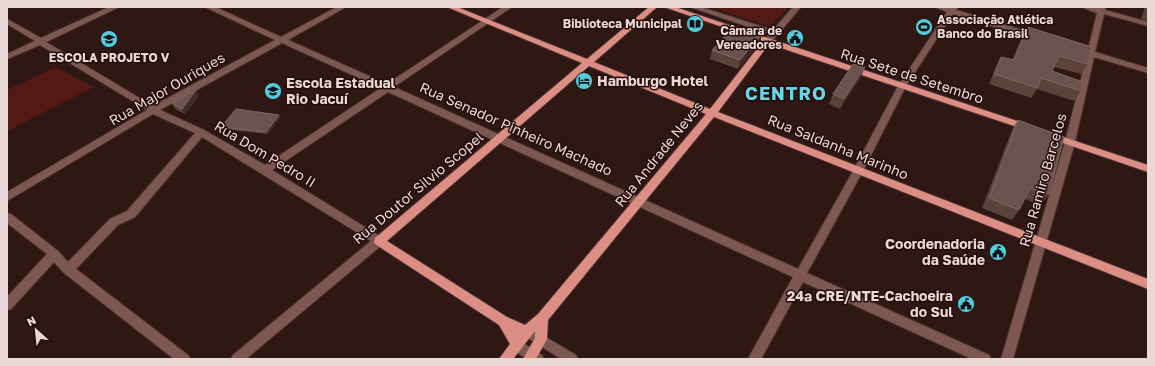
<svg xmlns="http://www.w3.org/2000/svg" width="1155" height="366" font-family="'Golos Text',sans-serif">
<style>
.green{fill:#521915}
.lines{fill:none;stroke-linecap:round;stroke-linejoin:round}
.minor-casing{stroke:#49322f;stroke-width:2}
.major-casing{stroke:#49322f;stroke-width:2}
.minor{fill:#7d5752;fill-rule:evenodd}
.major{fill:#dd8e84;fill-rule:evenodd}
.wall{fill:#5c413d}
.shaded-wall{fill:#432a26}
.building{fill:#6b524e;stroke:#7f6763}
.labels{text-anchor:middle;stroke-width:3;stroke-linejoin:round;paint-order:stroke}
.far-poi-label{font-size:12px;font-weight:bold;fill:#ead8d6;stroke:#250d0b;text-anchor:end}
.street-label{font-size:14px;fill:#ead8d6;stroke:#250d0b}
.poi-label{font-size:14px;font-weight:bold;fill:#ead8d6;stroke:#250d0b;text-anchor:start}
.district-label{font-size:18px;font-weight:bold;letter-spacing:1px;fill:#6bd5e4;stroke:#250d0b}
</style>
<rect width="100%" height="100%" fill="#2f1714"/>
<!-- green -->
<path class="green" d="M709,7H789L770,26Z
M56,67L94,87L7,131V90Z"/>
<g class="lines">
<!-- minor casing -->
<g class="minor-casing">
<path id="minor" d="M109,7H119L46,42L153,106L275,40L205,7H215L281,37L337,7H346L288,40L387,84L503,7H512L394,87L798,269L853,171L898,86L947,12L935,7H958L956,10L1039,35V39H1033L953,14L906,86L863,171L807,273L989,355L991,359H972L803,282L761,359H748L793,277L388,92L272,170L383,238L384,241L383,244L246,359H231L233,355L371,241L202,137L135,217L118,225L76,269L188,355L190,359H174L64,273L54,262L11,309L7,310V297L47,254L7,223V213L11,214L58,251L68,262L110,219L127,211L195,133L153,114L7,201V192L147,110L40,45L7,59V54L35,41L7,24V19L41,38ZM282,43L381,88L265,165L204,130L160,110Z
M690,7H701L773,30L793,7H801L774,39H771L767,37L769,34Z
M1081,7H1106L1105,10L1148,22V26L1104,14L1095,52L1148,68V73L1094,57L1075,142L1013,359H1001L1065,142L1087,55L1082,52L1088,50L1097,13Z
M527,326L576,355L578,359H561L523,335L521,331L523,327Z
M517,339L542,355L544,359C532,359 517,358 511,345L513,341Z"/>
</g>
<!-- major casing -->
<g class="major-casing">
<path id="major" d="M447,7H457L587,59L649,7H657L594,62L710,109L763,41L664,7H675L1032,126L1034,128L1032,130H1026L769,44L718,112L1148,279V289L714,117L548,320L547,339L536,359H523L535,338V331L513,359H499L510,344L499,325L375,244L374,241L375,238L582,63ZM589,66L706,114L538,314L525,325L507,317L387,241Z
M1051,133L1148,165V172L1048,138L1046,136L1048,134Z"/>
</g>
<!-- minor -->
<use href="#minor" class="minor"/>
<!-- major -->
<use href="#major" class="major"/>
</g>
<!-- wall -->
<path class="wall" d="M1145,7H1148V21L1141,19Z
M1028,27L1088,64L1081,74L1054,67L1052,71L1081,91L1074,101L1037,89L1031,98L989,84L996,67L1001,57L1012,60L1022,37Z
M760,43L738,69L710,59L712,50Z
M861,77L840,109L829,104L833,94Z
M199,96L185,114L175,109L172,103Z
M279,115L280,118L268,134L222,129L221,127Z
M1018,120L1049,194L1041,205L1025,199L1019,210L1012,220L982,208L1012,130Z"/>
<!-- shaded-wall -->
<path class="shaded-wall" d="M762,34L760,43L738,69L740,60Z
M865,67L861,77L840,109L844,99Z
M196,90L199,96L185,114L182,109Z
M279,115L280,118L268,134L266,132Z"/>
<!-- building -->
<path class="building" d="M734,26L762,34L740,60L712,50Z
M1028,27L1092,47L1088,64L1059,56L1052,71L1083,82L1081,91L1041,78L1037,88L994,74L1001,57L1014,60Z
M853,64L865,67L844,99L833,94Z
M196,90L182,109L172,103Z
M236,109L279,115L266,132L221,127Z
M1018,120L1064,137L1049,194L1030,188L1019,210L989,198Z"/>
<!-- icons -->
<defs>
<g id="library-disc" transform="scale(0.9)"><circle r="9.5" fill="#53cbdb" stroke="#250d0b"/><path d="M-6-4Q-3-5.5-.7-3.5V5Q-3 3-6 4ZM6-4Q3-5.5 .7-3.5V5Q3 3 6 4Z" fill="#111"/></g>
<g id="stadium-disc" transform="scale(0.9)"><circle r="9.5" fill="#53cbdb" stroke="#250d0b"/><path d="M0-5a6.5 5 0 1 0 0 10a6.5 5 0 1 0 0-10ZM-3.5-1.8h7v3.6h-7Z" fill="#111"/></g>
<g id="civic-disc" transform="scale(0.9)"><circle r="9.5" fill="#53cbdb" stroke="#250d0b"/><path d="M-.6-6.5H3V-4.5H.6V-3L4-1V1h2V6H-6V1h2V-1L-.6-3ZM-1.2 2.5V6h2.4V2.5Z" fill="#111"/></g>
<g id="school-disc" transform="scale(0.9)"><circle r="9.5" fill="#53cbdb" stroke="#250d0b"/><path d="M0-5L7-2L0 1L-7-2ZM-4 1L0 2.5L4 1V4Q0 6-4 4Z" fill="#111"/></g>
<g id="hotel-disc" transform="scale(0.9)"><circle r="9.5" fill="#53cbdb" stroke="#250d0b"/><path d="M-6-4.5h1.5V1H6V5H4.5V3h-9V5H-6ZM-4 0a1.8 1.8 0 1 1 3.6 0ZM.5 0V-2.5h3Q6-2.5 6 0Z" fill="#111"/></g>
</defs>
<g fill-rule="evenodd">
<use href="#library-disc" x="695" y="24"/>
<use href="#stadium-disc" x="924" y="27"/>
<use href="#civic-disc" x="795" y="38"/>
<use href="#school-disc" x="109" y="39"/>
<use href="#hotel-disc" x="584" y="81"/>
<use href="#school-disc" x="273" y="91"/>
<use href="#civic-disc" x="998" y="252"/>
<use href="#civic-disc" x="966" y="304"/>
</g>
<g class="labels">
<!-- far-poi labels -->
<g class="far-poi-label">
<text x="937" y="24" text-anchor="start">Associação Atlética<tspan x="937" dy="14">Banco do Brasil</tspan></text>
<text x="682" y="28">Biblioteca Municipal</text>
<text x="782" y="35">Câmara de<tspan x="782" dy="14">Vereadores</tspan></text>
<text x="109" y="62" text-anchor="middle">ESCOLA PROJETO V</text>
</g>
<!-- street labels -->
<g class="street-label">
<text transform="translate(912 76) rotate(18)" y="5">Rua Sete de Setembro</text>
<text transform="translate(167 89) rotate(-30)" y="5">Rua Major Ouriques</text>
<text transform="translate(516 129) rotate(24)" y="5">Rua Senador Pinheiro Machado</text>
<text transform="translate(838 147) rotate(22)" y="5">Rua Saldanha Marinho</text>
<text transform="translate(265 154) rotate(31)" y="5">Rua Dom Pedro II</text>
<text transform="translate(659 154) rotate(-51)" y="5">Rua Andrade Neves</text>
<text transform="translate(1043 180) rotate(-74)" y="5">Rua Ramiro Barcelos</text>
<text transform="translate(418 188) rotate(-40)" y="5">Rua Doutor Silvio Scopel</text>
</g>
<!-- poi labels -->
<g class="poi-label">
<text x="597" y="86">Hamburgo Hotel</text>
<text x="286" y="88">Escola Estadual<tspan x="286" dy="16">Rio Jacuí</tspan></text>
<text x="985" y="249" text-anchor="end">Coordenadoria<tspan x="985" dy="16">da Saúde</tspan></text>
<text x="953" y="301" text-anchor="end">24ª CRE/NTE-Cachoeira<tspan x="953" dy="16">do Sul</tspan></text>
</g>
<!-- district labels -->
<g class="district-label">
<text x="786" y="100">CENTRO</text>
</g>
</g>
<!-- border -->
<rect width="1155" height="366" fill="none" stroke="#ead8d6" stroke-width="16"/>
<!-- north arrow -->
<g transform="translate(36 330) rotate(333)" stroke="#250d0b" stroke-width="3" paint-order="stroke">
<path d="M0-3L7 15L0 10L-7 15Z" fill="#ead8d6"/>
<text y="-6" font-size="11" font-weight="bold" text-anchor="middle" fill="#ead8d6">N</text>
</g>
</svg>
